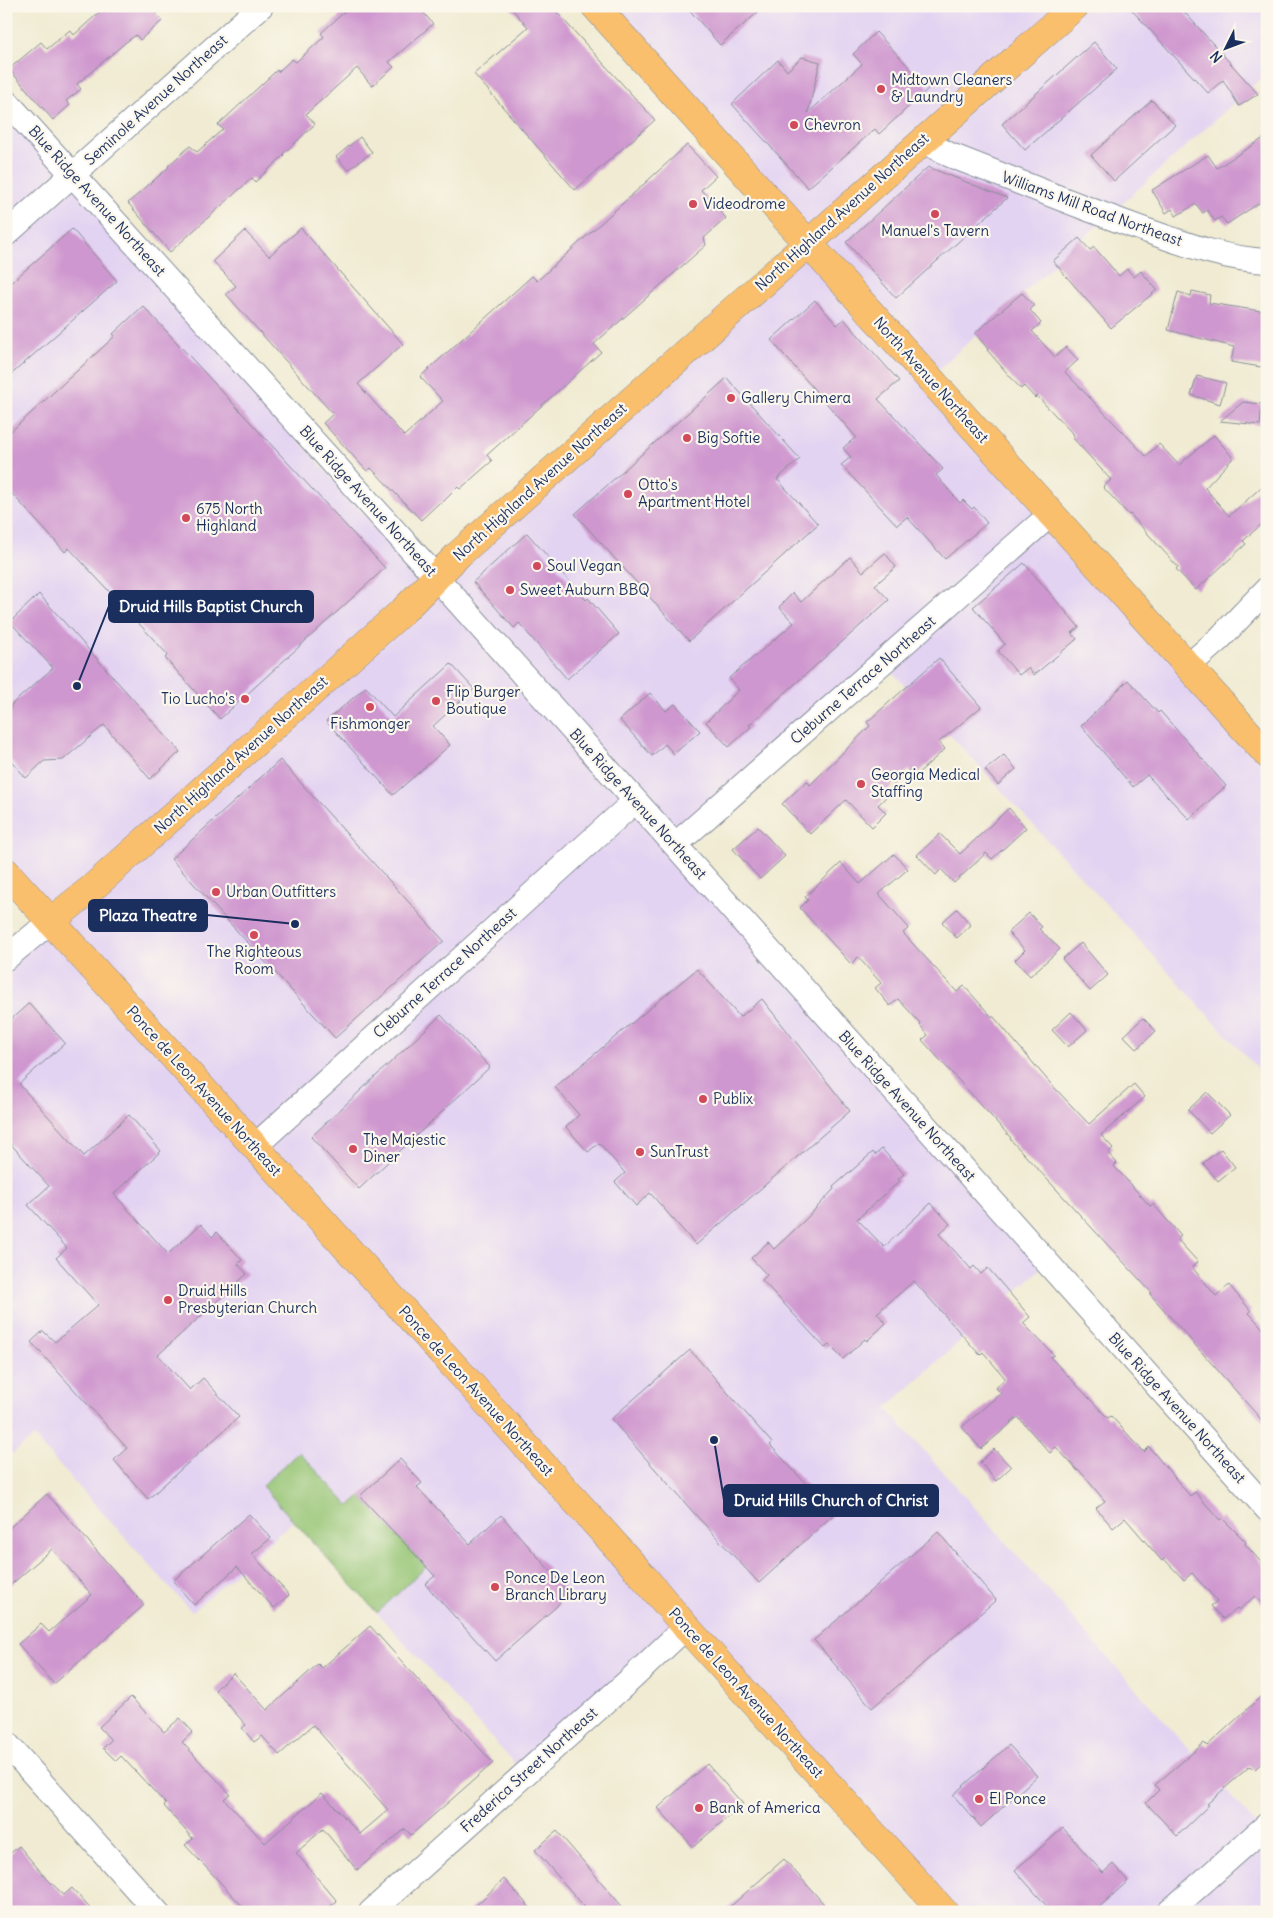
<svg xmlns="http://www.w3.org/2000/svg" width="1273" height="1918" font-family="Delius,sans-serif">
<style>
.built{fill:#e3d3f2}
.green{fill:#95c473;stroke:#587a68}
.building{fill:#cf97cf}
.lines{fill:none;stroke-linecap:round;stroke-linejoin:round}
.minor-casing{stroke:#868d98;stroke-width:26}
.major-casing{stroke:#868d98;stroke-width:29}
.highway-casing{stroke:#868d98;stroke-width:29}
.minor{stroke:#fff;stroke-width:24}
.major{stroke:#f9bf6d;stroke-width:28}
.highway{stroke:#f9bf6d;stroke-width:28}
.poi-dot{fill:#d1495b;stroke:#fbf7ec;stroke-width:2}
.labels{text-anchor:middle;stroke-width:4.5;stroke-linejoin:round;paint-order:stroke}
.poi-label{font-size:15px;fill:#1b2f5e;stroke:#fbf7ec;text-anchor:start}
.street-label{font-size:15px;fill:#1b2f5e;stroke:#fbf7ec}
.leader{fill:none;stroke:#1b2f5e;stroke-width:2}
.callout-dot{fill:#1b2f5e;stroke:#fbf7ec;stroke-width:2}
.callout{fill:#1b2f5e;stroke:#1b2f5e;stroke-width:2}
.callout-label{font-size:16px;text-anchor:middle;font-weight:bold;fill:#fff}
</style>
<rect width="100%" height="100%" fill="#fbf7ec"/>
<filter id="ink" filterUnits="userSpaceOnUse"><feTurbulence type="fractalNoise" baseFrequency=".02" numOctaves="2"/><feDisplacementMap in="SourceGraphic" scale="10" xChannelSelector="R" yChannelSelector="G"/><feConvolveMatrix kernelMatrix="1 2 1 2 8 2 1 2 1" color-interpolation-filters="sRGB"/></filter>
<filter id="wash" filterUnits="userSpaceOnUse"><feTurbulence type="fractalNoise" baseFrequency=".0096" numOctaves="4" result="noise"/><feDisplacementMap in="SourceGraphic" scale="20" xChannelSelector="R" yChannelSelector="G"/><feGaussianBlur stdDeviation="1.12" result="paint"/><feColorMatrix in="noise" values="0 0 0 0 0 0 0 0 0 0 0 0 0 0 0 0 0 1.4 0 .05"/><feComposite in="paint" operator="in"/></filter>
<g filter="url(#wash)">
<rect width="100%" height="100%" fill="#f0ebd2"/>
<!-- built -->
<path class="built" d="M595,6H1267V73L933,374L1267,753V1079L885,664L681,847L1048,1262L886,1408L1267,1837V1912H947L691,1622L528,1778L293,1521L192,1612L34,1437L12,1454L6,1448V960L51,921L6,866V110L424,582L799,235Z"/>
<!-- green -->
<path class="green" d="M299,1452L349,1506L360,1496L426,1567L377,1613L262,1486Z"/>
<g id="blocks">
<!-- building -->
<path class="building" d="M106,6H150L162,21L140,40L136,35L126,42L77,84L81,89L66,101L70,105L53,120L9,69L41,42L47,49L70,30L74,35Z
M351,6H418L433,24L389,62L394,67L372,86L357,68L306,114L315,124L283,154L284,155L255,182L252,178L170,252L128,203L169,167L168,166L190,146L197,152L223,129L218,125L277,70L278,72L292,59L296,62L324,37L321,33Z
M509,6H551L655,120L575,190L474,74L528,27Z
M686,6H765L720,45Z
M1128,6H1179L1258,94L1239,106L1223,80L1208,93Z
M876,32L929,88L879,134L875,129L808,188L732,104L778,60L787,71L802,57L820,62L808,113L862,64L853,54Z
M1094,42L1117,69L1025,150L1002,124Z
M1152,100L1175,125L1114,181L1091,155Z
M1267,136V198L1227,224L1221,217L1215,221L1207,210L1203,213L1196,204L1176,216L1172,209L1166,213L1152,190L1208,155L1217,168Z
M360,137L372,152L348,170L336,157Z
M687,145L716,176L701,190L726,218L704,238L706,245L594,344L601,352L487,455L492,461L460,489L458,487L441,504L439,503L421,520L371,468L367,471L323,423L333,414L226,294L236,286L213,261L245,231L269,256L301,228L403,344L358,384L404,436L443,401L420,377L532,276L537,281Z
M928,167L1007,198L896,298L846,242Z
M72,229L117,281L6,379V287Z
M1079,238L1090,250L1094,247L1119,276L1127,269L1134,277L1141,271L1157,290L1111,328L1053,261Z
M1192,291L1210,295L1209,303L1267,312V368L1231,362L1234,347L1168,330L1178,292L1191,296Z
M1022,293L1034,306L1030,310L1041,323L1032,331L1055,357L1066,347L1078,360L1065,372L1146,456L1159,444L1179,465L1214,435L1233,458L1205,488L1229,516L1267,482V519L1243,541L1246,544L1196,590L1176,569L1178,567L1130,514L1129,515L1103,487L1111,480L1072,437L1074,435L1037,396L1035,398L1024,386L1021,389L987,350L988,349L975,333Z
M815,300L837,325L844,319L899,381L878,399L943,469L936,475L960,503L963,500L972,509L974,507L987,523L945,559L907,517L897,525L841,465L851,457L843,448L856,437L771,340Z
M143,306L385,568L220,719L165,658L168,655L69,548L65,552L6,487V436L115,336L113,334Z
M1197,376L1226,383L1220,404L1191,395Z
M727,378L800,459L777,479L818,524L689,641L575,514Z
M1243,402L1262,404L1260,425L1220,421Z
M527,533L586,600L588,598L619,634L567,679L519,623L514,628L473,582Z
M885,553L896,567L875,585L889,600L749,725L751,727L729,747L706,722L739,690L729,678L794,623L779,607L793,593L801,602L850,557L863,572Z
M1024,563L1079,627L1072,633L1077,639L1034,675L1028,668L1019,675L998,651L1005,644L973,607Z
M39,594L180,752L150,779L104,725L63,760L44,761L26,778L6,755V725L8,723L11,705L53,668L10,622Z
M939,658L981,707L939,742L945,749L915,776L909,770L884,794L887,796L878,805L886,813L872,827L846,800L810,834L782,804L807,781L810,785L870,726L867,722Z
M451,664L474,689L433,726L450,745L393,795L326,721L366,687L393,717Z
M1128,680L1158,713L1160,711L1226,786L1189,819L1147,775L1133,787L1081,726Z
M650,693L666,711L675,704L700,731L674,754L665,744L652,756L620,720Z
M1004,755L1016,769L998,785L985,770Z
M280,760L444,941L335,1038L171,859Z
M1009,808L1026,828L992,859L986,853L954,883L941,869L936,875L917,855L940,834L960,854Z
M758,827L785,856L760,879L733,849Z
M894,854L908,869L879,894L909,928L903,933L957,992L964,986L992,1017L993,1016L1051,1084L1089,1124L1134,1084L1145,1097L1101,1135L1113,1148L1108,1153L1117,1163L1114,1166L1150,1206L1153,1204L1181,1236L1177,1239L1198,1262L1192,1267L1216,1296L1229,1285L1251,1311L1249,1313L1267,1333V1426L1150,1294L1152,1293L1010,1139L1011,1138L922,1040L928,1035L920,1025L921,1024L898,999L890,1006L875,988L881,983L858,957L851,964L800,908L808,900L805,897L841,863L860,884Z
M957,909L971,925L957,938L942,922Z
M1029,913L1042,927L1039,929L1060,949L1030,976L1015,960L1025,950L1008,932Z
M1081,943L1108,975L1090,991L1062,959Z
M697,969L740,1017L762,999L850,1111L696,1245L650,1193L636,1206L615,1182L625,1173L599,1143L588,1152L566,1127L579,1115L555,1087Z
M29,1003L65,1043L19,1084L84,1156L129,1115L161,1151L114,1194L168,1254L201,1224L212,1237L217,1232L242,1260L238,1264L247,1274L158,1355L190,1390L203,1378L239,1417L148,1499L114,1460L127,1448L31,1342L43,1331L55,1342L98,1305L56,1258L67,1248L28,1205L49,1186L6,1139V1024Z
M1071,1012L1087,1030L1068,1047L1052,1030Z
M441,1015L490,1067L359,1189L311,1137Z
M1143,1018L1156,1031L1137,1049L1124,1036Z
M1207,1092L1230,1115L1210,1133L1188,1110Z
M882,1149L904,1174L898,1179L900,1181L857,1219L884,1247L931,1203L950,1224L939,1234L971,1269L974,1266L981,1274L988,1268L1030,1317L1023,1323L1054,1355L1050,1357L1108,1418L1111,1416L1144,1452L1149,1447L1190,1496L1195,1492L1220,1520L1222,1518L1246,1542L1245,1544L1267,1569V1609L1255,1596L1239,1610L1237,1608L1223,1619L1211,1606L1217,1601L1192,1573L1184,1580L1164,1559L1162,1561L1125,1518L1113,1528L1096,1508L1105,1501L1079,1470L1078,1471L1056,1447L1050,1453L1018,1417L981,1449L962,1427L1001,1393L996,1388L1005,1378L983,1352L980,1355L914,1281L877,1313L886,1323L867,1341L865,1339L843,1359L829,1345L825,1348L762,1280L767,1275L751,1258L768,1242L774,1249L805,1220L834,1189L833,1187L873,1152L875,1155Z
M1221,1149L1235,1167L1218,1181L1203,1163Z
M690,1350L772,1443L770,1445L834,1514L759,1583L693,1512L611,1419Z
M994,1449L1011,1467L996,1481L980,1462Z
M400,1459L422,1483L417,1487L470,1544L501,1515L561,1583L564,1590L562,1599L557,1606L495,1661L425,1584L435,1576L360,1496Z
M47,1494L144,1605L54,1684L18,1644L41,1624L49,1632L92,1595L52,1549L6,1589V1531Z
M249,1514L271,1538L252,1554L289,1595L274,1608L237,1567L194,1605L173,1581Z
M938,1532L996,1600L872,1708L814,1640Z
M370,1626L493,1763L411,1835L405,1829L357,1870L323,1829L296,1853L337,1901L324,1912H248L185,1845L193,1839L164,1806L166,1804L121,1756L116,1761L103,1748L111,1740L99,1727L131,1697L164,1732L180,1718L193,1732L182,1742L230,1794L224,1799L265,1843L322,1793L360,1834L388,1810L313,1725L279,1755L262,1736L254,1742L242,1728L246,1725L215,1690L233,1673L267,1710L318,1664L322,1668Z
M1267,1691V1758L1254,1770L1250,1766L1207,1804L1209,1805L1177,1836L1146,1803L1159,1790L1155,1785L1204,1743L1207,1746Z
M1009,1745L1037,1776L981,1827L953,1795Z
M707,1764L743,1804L693,1847L658,1808Z
M1063,1828L1103,1873L1113,1864L1128,1881L1094,1912H1052L1015,1870Z
M557,1831L627,1912H589L535,1850Z
M19,1846L47,1879L64,1895L72,1888L93,1912H6V1857Z
M784,1859L831,1912H724Z
M504,1879L534,1912H469Z"/>
</g>
</g>
<g filter="url(#ink)">
<use href="#blocks" fill-opacity="0" stroke="#868d98" stroke-width="1"/>
<g class="lines">
<!-- minor casing -->
<g class="minor-casing">
<path id="minor" d="M6,101L436,577L1267,1509
M926,137L935,147L950,155C1015,180 1079,207 1145,230C1185,244 1224,259 1267,261
M6,234L261,6
M1188,666L1219,639L1267,589
M675,845L1051,514
M6,958L51,921
M255,1146L635,801
M6,1743L157,1912
M371,1912L632,1678L686,1627
M1169,1912L1267,1825"/>
</g>
<!-- major casing -->
<g class="major-casing">
<path id="major" d="M595,6L1267,754
M51,921L91,889L404,610L459,554L1075,6"/>
</g>
<!-- highway casing -->
<g class="highway-casing">
<path id="highway" d="M6,872L482,1397L642,1575L686,1627L944,1912"/>
</g>
<!-- minor -->
<use href="#minor" class="minor"/>
<!-- major -->
<use href="#major" class="major"/>
<!-- highway -->
<use href="#highway" class="highway"/>
</g>
</g>
<!-- markers -->
<g class="poi-dot">
<circle cx="881" cy="89" r="5"/>
<circle cx="794" cy="125" r="5"/>
<circle cx="693" cy="204" r="5"/>
<circle cx="935" cy="214" r="5"/>
<circle cx="731" cy="398" r="5"/>
<circle cx="687" cy="438" r="5"/>
<circle cx="628" cy="494" r="5"/>
<circle cx="186" cy="518" r="5"/>
<circle cx="537" cy="566" r="5"/>
<circle cx="510" cy="590" r="5"/>
<circle cx="245" cy="699" r="5"/>
<circle cx="436" cy="701" r="5"/>
<circle cx="370" cy="707" r="5"/>
<circle cx="861" cy="784" r="5"/>
<circle cx="216" cy="892" r="5"/>
<circle cx="254" cy="935" r="5"/>
<circle cx="703" cy="1099" r="5"/>
<circle cx="353" cy="1149" r="5"/>
<circle cx="640" cy="1152" r="5"/>
<circle cx="168" cy="1300" r="5"/>
<circle cx="495" cy="1587" r="5"/>
<circle cx="979" cy="1799" r="5"/>
<circle cx="699" cy="1808" r="5"/>
</g>
<g class="labels">
<!-- poi labels -->
<g class="poi-label">
<text x="891" y="85">Midtown Cleaners<tspan x="891" dy="17">&amp; Laundry</tspan></text>
<text x="804" y="130">Chevron</text>
<text x="703" y="209">Videodrome</text>
<text x="935" y="236" text-anchor="middle">Manuel's Tavern</text>
<text x="741" y="403">Gallery Chimera</text>
<text x="697" y="443">Big Softie</text>
<text x="638" y="490">Otto's<tspan x="638" dy="17">Apartment Hotel</tspan></text>
<text x="196" y="514">675 North<tspan x="196" dy="17">Highland</tspan></text>
<text x="547" y="571">Soul Vegan</text>
<text x="520" y="595">Sweet Auburn BBQ</text>
<text x="446" y="697">Flip Burger<tspan x="446" dy="17">Boutique</tspan></text>
<text x="235" y="704" text-anchor="end">Tio Lucho's</text>
<text x="370" y="729" text-anchor="middle">Fishmonger</text>
<text x="871" y="780">Georgia Medical<tspan x="871" dy="17">Staffing</tspan></text>
<text x="226" y="897">Urban Outfitters</text>
<text x="254" y="957" text-anchor="middle">The Righteous<tspan x="254" dy="17">Room</tspan></text>
<text x="713" y="1104">Publix</text>
<text x="363" y="1145">The Majestic<tspan x="363" dy="17">Diner</tspan></text>
<text x="650" y="1157">SunTrust</text>
<text x="178" y="1296">Druid Hills<tspan x="178" dy="17">Presbyterian Church</tspan></text>
<text x="505" y="1583">Ponce De Leon<tspan x="505" dy="17">Branch Library</tspan></text>
<text x="989" y="1804">El Ponce</text>
<text x="709" y="1813">Bank of America</text>
</g>
<!-- street labels -->
<g class="street-label">
<text transform="translate(156 100) rotate(-42)" y="5">Seminole Avenue Northeast</text>
<text transform="translate(97 201) rotate(48)" y="5">Blue Ridge Avenue Northeast</text>
<text transform="translate(1092 209) rotate(20)" y="5">Williams Mill Road Northeast</text>
<text transform="translate(842 212) rotate(-42)" y="5">North Highland Avenue Northeast</text>
<text transform="translate(931 380) rotate(48)" y="5">North Avenue Northeast</text>
<text transform="translate(540 482) rotate(-42)" y="5">North Highland Avenue Northeast</text>
<text transform="translate(368 501) rotate(48)" y="5">Blue Ridge Avenue Northeast</text>
<text transform="translate(863 680) rotate(-41)" y="5">Cleburne Terrace Northeast</text>
<text transform="translate(241 755) rotate(-42)" y="5">North Highland Avenue Northeast</text>
<text transform="translate(638 804) rotate(48)" y="5">Blue Ridge Avenue Northeast</text>
<text transform="translate(445 973) rotate(-42)" y="5">Cleburne Terrace Northeast</text>
<text transform="translate(204 1091) rotate(48)" y="5">Ponce de Leon Avenue Northeast</text>
<text transform="translate(907 1106) rotate(48)" y="5">Blue Ridge Avenue Northeast</text>
<text transform="translate(476 1391) rotate(48)" y="5">Ponce de Leon Avenue Northeast</text>
<text transform="translate(1177 1408) rotate(48)" y="5">Blue Ridge Avenue Northeast</text>
<text transform="translate(746 1693) rotate(48)" y="5">Ponce de Leon Avenue Northeast</text>
<text transform="translate(529 1770) rotate(-42)" y="5">Frederica Street Northeast</text>
</g>
</g>
<!-- callouts -->
<path class="leader" d="M77 686L109 606M295 924L207 915M714 1440L724 1500"/>
<g class="callout-dot">
<circle cx="77" cy="686" r="5"/>
<circle cx="295" cy="924" r="5"/>
<circle cx="714" cy="1440" r="5"/>
</g>
<g class="callout">
<rect x="109" y="591" width="204" height="31" rx="5"/>
<rect x="89" y="900" width="118" height="31" rx="5"/>
<rect x="724" y="1485" width="214" height="31" rx="5"/>
</g>
<g class="callout-label">
<text x="211" y="612">Druid Hills Baptist Church</text>
<text x="148" y="921">Plaza Theatre</text>
<text x="831" y="1506">Druid Hills Church of Christ</text>
</g>
<!-- margin -->
<rect width="1273" height="1918" fill="none" stroke="#fbf7ec" stroke-width="25"/>
<!-- north arrow -->
<g transform="translate(1226 48) rotate(228)" stroke="#fbf7ec" stroke-width="4" paint-order="stroke">
<path d="M0-4L9 19L0 12L-9 19Z" fill="#1b2f5e"/>
<text y="-8" font-size="14" font-weight="bold" text-anchor="middle" fill="#1b2f5e">N</text>
</g>
</svg>
